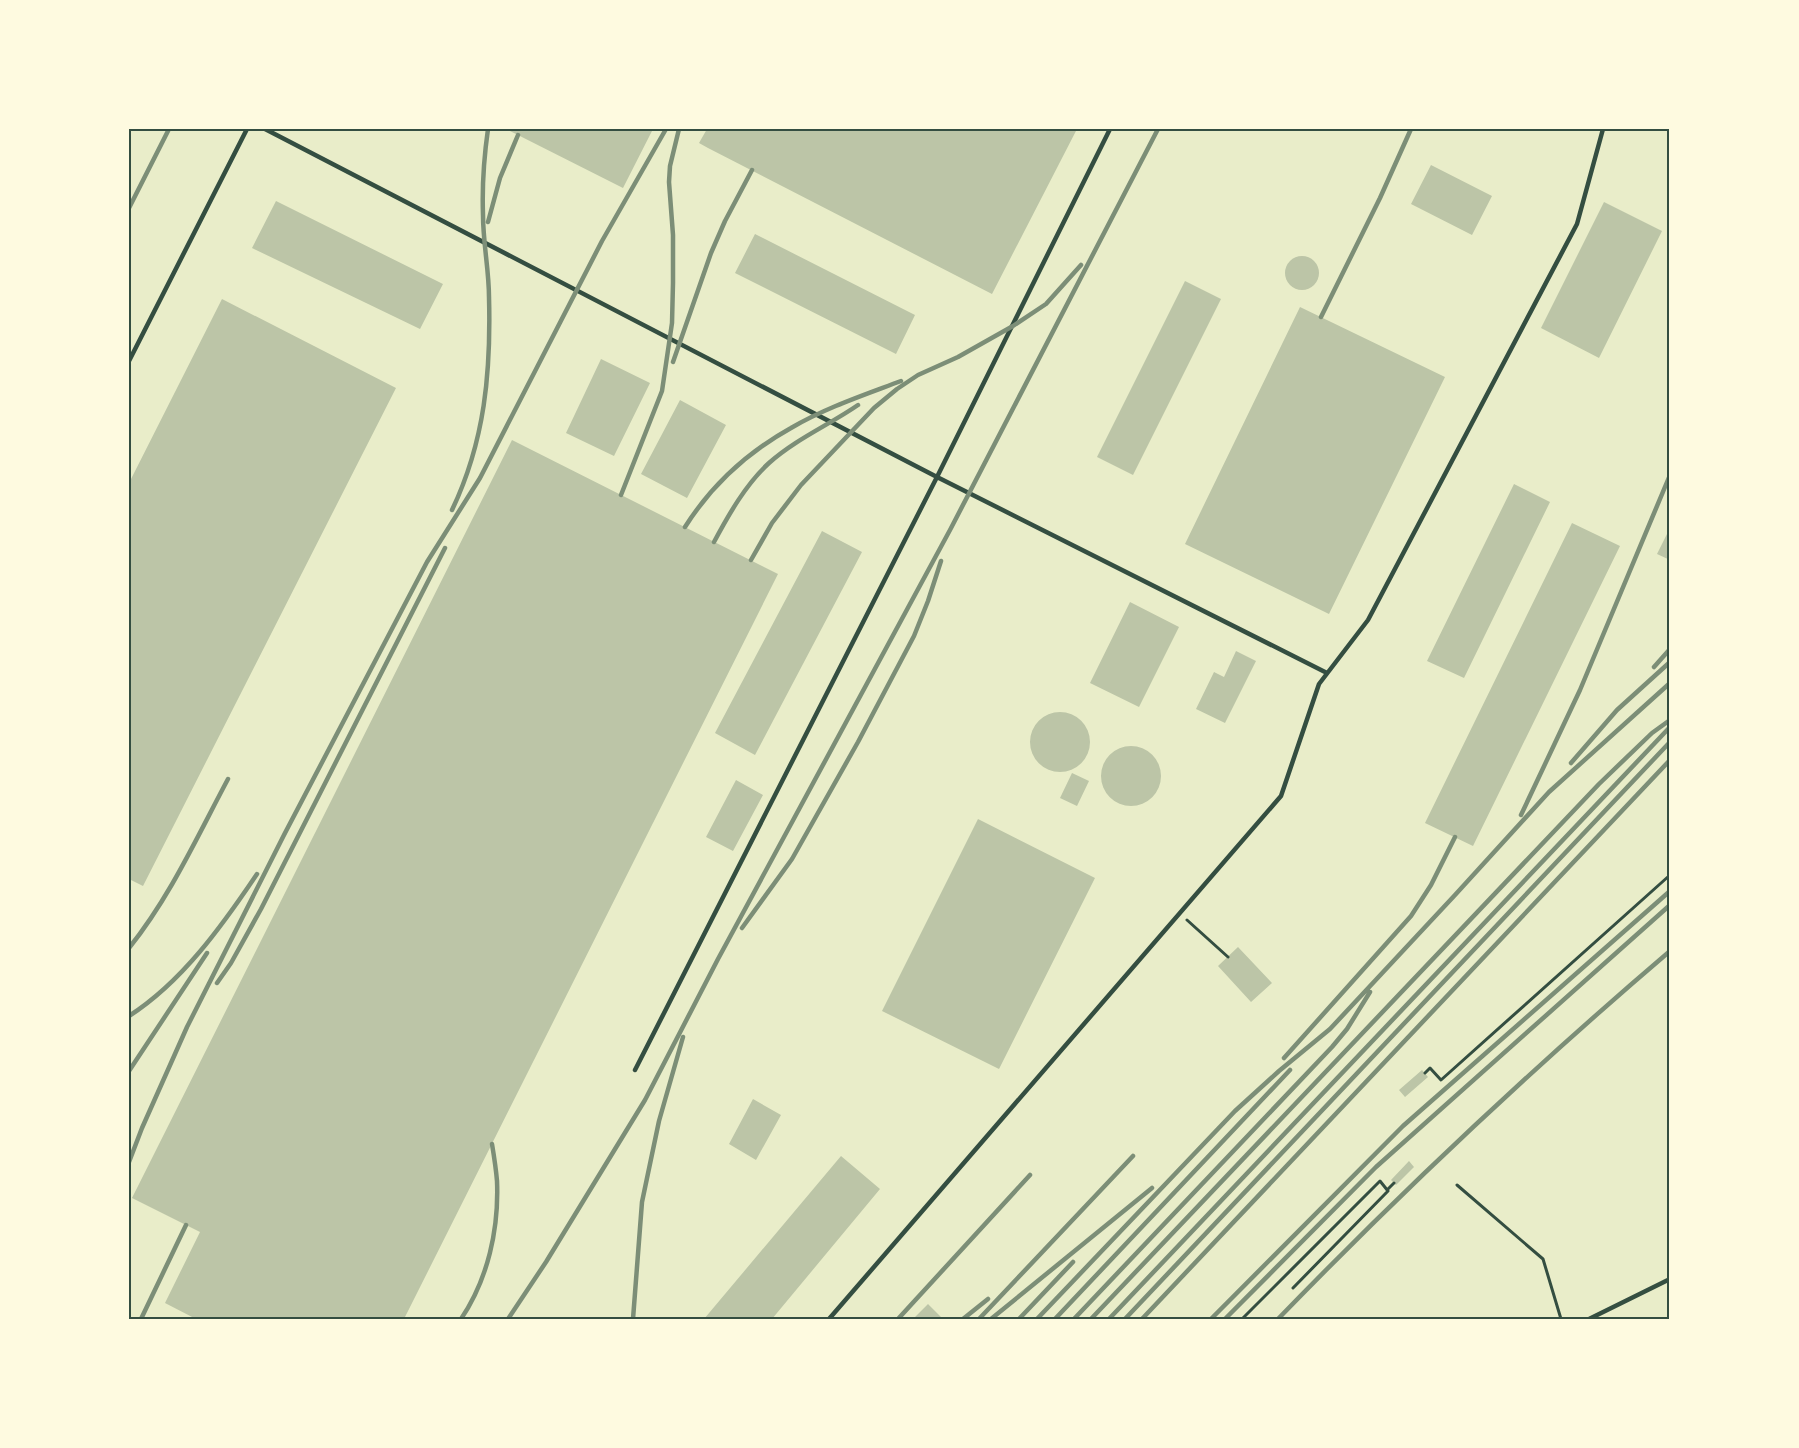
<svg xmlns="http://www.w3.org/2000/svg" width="1799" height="1448" font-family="'Work Sans',sans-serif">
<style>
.building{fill:#bcc5a7}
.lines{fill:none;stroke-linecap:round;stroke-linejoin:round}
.path{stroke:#344e41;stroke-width:3}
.service{stroke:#344e41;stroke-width:4.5}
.rail{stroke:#7c8e77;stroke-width:4.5}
.neatline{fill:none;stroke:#344e41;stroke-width:2}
</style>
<rect width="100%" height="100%" fill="#e9edc9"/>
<!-- building -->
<path class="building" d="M506,129H653L623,188Z
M707,129H1077L992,294L708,148L699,143Z
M1431,165L1492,196L1472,235L1411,204Z
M276,201L443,284L420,329L252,248Z
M1604,202L1662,231L1599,358L1541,328Z
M755,234L915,315L896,354L735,273Z
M1285 273a17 17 0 1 1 34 0a17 17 0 1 1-34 0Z
M1185,281L1221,299L1133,475L1097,457Z
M222,299L396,388L143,886L129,879V483Z
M1300,307L1445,377L1329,614L1185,544Z
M601,359L650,383L614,456L566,433Z
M680,400L726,425L687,498L641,474Z
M512,440L778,574L404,1319H196L165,1303L200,1232L132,1198Z
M1514,484L1550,502L1464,678L1427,661Z
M1572,523L1620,546L1473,846L1425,823Z
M1670,528V560L1657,554Z
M822,531L862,552L755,755L715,733Z
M1130,602L1179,627L1139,707L1090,683Z
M1236,651L1256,661L1225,723L1196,709L1214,672L1224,677Z
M1030 742a30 30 0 1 1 60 0a30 30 0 1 1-60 0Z
M1101 776a30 30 0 1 1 60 0a30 30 0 1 1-60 0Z
M1072,773L1089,781L1077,806L1060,798Z
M736,780L763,795L733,851L706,837Z
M978,819L1095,878L999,1069L882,1011Z
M1238,947L1272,983L1251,1002L1218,966Z
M1422,1070L1428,1077L1405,1097L1399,1090Z
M753,1099L781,1115L756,1160L729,1144Z
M841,1156L880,1189L772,1319H704Z
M1409,1161L1414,1167L1396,1185L1391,1180Z
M928,1304L941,1317L939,1319H913Z"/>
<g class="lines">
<!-- path -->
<path class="path" d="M1187,920L1228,957
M1425,1073L1430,1068L1441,1080L1670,875
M1457,1185L1543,1259L1561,1319
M1387,1190L1394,1183
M1242,1319L1380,1181L1388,1191L1293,1288"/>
<!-- service -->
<path class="service" d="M265,129L937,477L1327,673
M129,361L247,129
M635,1070L937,477L1110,129
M829,1319L1281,796L1319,684L1368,620L1577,224L1603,129
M1589,1319L1670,1279"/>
<!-- rail -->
<path class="rail" d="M129,208L169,129
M488,222L500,178L518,135
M1321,317L1380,198L1411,129
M673,362L711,253L725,221L752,170
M621,495L662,391L672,323L673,283V235L669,182L670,166L679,129
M452,510C485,441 491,372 489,297C489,270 483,243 483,215C482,187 484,157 488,129
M685,527C711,486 748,452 791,428C825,408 864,395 901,381
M714,542C729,514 746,484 769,463C796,439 829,425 858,405
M751,560L772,523L801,485L874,408L897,389L918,375L958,357L1013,326L1046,304L1081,265
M1654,667L1670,649
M1571,763L1617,710L1670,662
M1521,815L1580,690L1670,475
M742,928L792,859L858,742L914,636L928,601L941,561
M129,948C170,897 197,837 228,779
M217,983L231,963L261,909L445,548
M129,1016C182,982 222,926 257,874
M1284,1058L1411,916L1431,885L1455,837
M129,1071L207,953
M129,1162L142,1128L187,1027L285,833L427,562L480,478L602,241L666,129
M141,1319L186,1225
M461,1319C488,1279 499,1229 497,1181C496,1169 494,1156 492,1144
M508,1319L546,1262L645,1100L718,959L950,530L1158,129
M633,1319L642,1202L659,1121L683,1037
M898,1319L1030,1175
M963,1319L988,1299
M979,1319L1133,1156
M991,1319L1152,1188
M1019,1319L1073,1262
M1037,1319L1235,1111L1279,1071L1330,1029L1455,895L1549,792L1670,683
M1055,1319L1290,1070
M1074,1319L1332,1047L1347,1029L1370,992
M1091,1319L1599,784L1652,733L1670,720
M1109,1319L1670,727
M1125,1319L1670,742
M1142,1319L1670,760
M1211,1319L1403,1126L1670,891
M1225,1319L1376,1167L1670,905
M1278,1319C1403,1190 1534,1067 1670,951"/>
</g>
<!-- border -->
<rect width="1799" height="1448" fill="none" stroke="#fefae0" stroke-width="261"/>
<rect x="130" y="130" width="1538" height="1188" class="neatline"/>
</svg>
